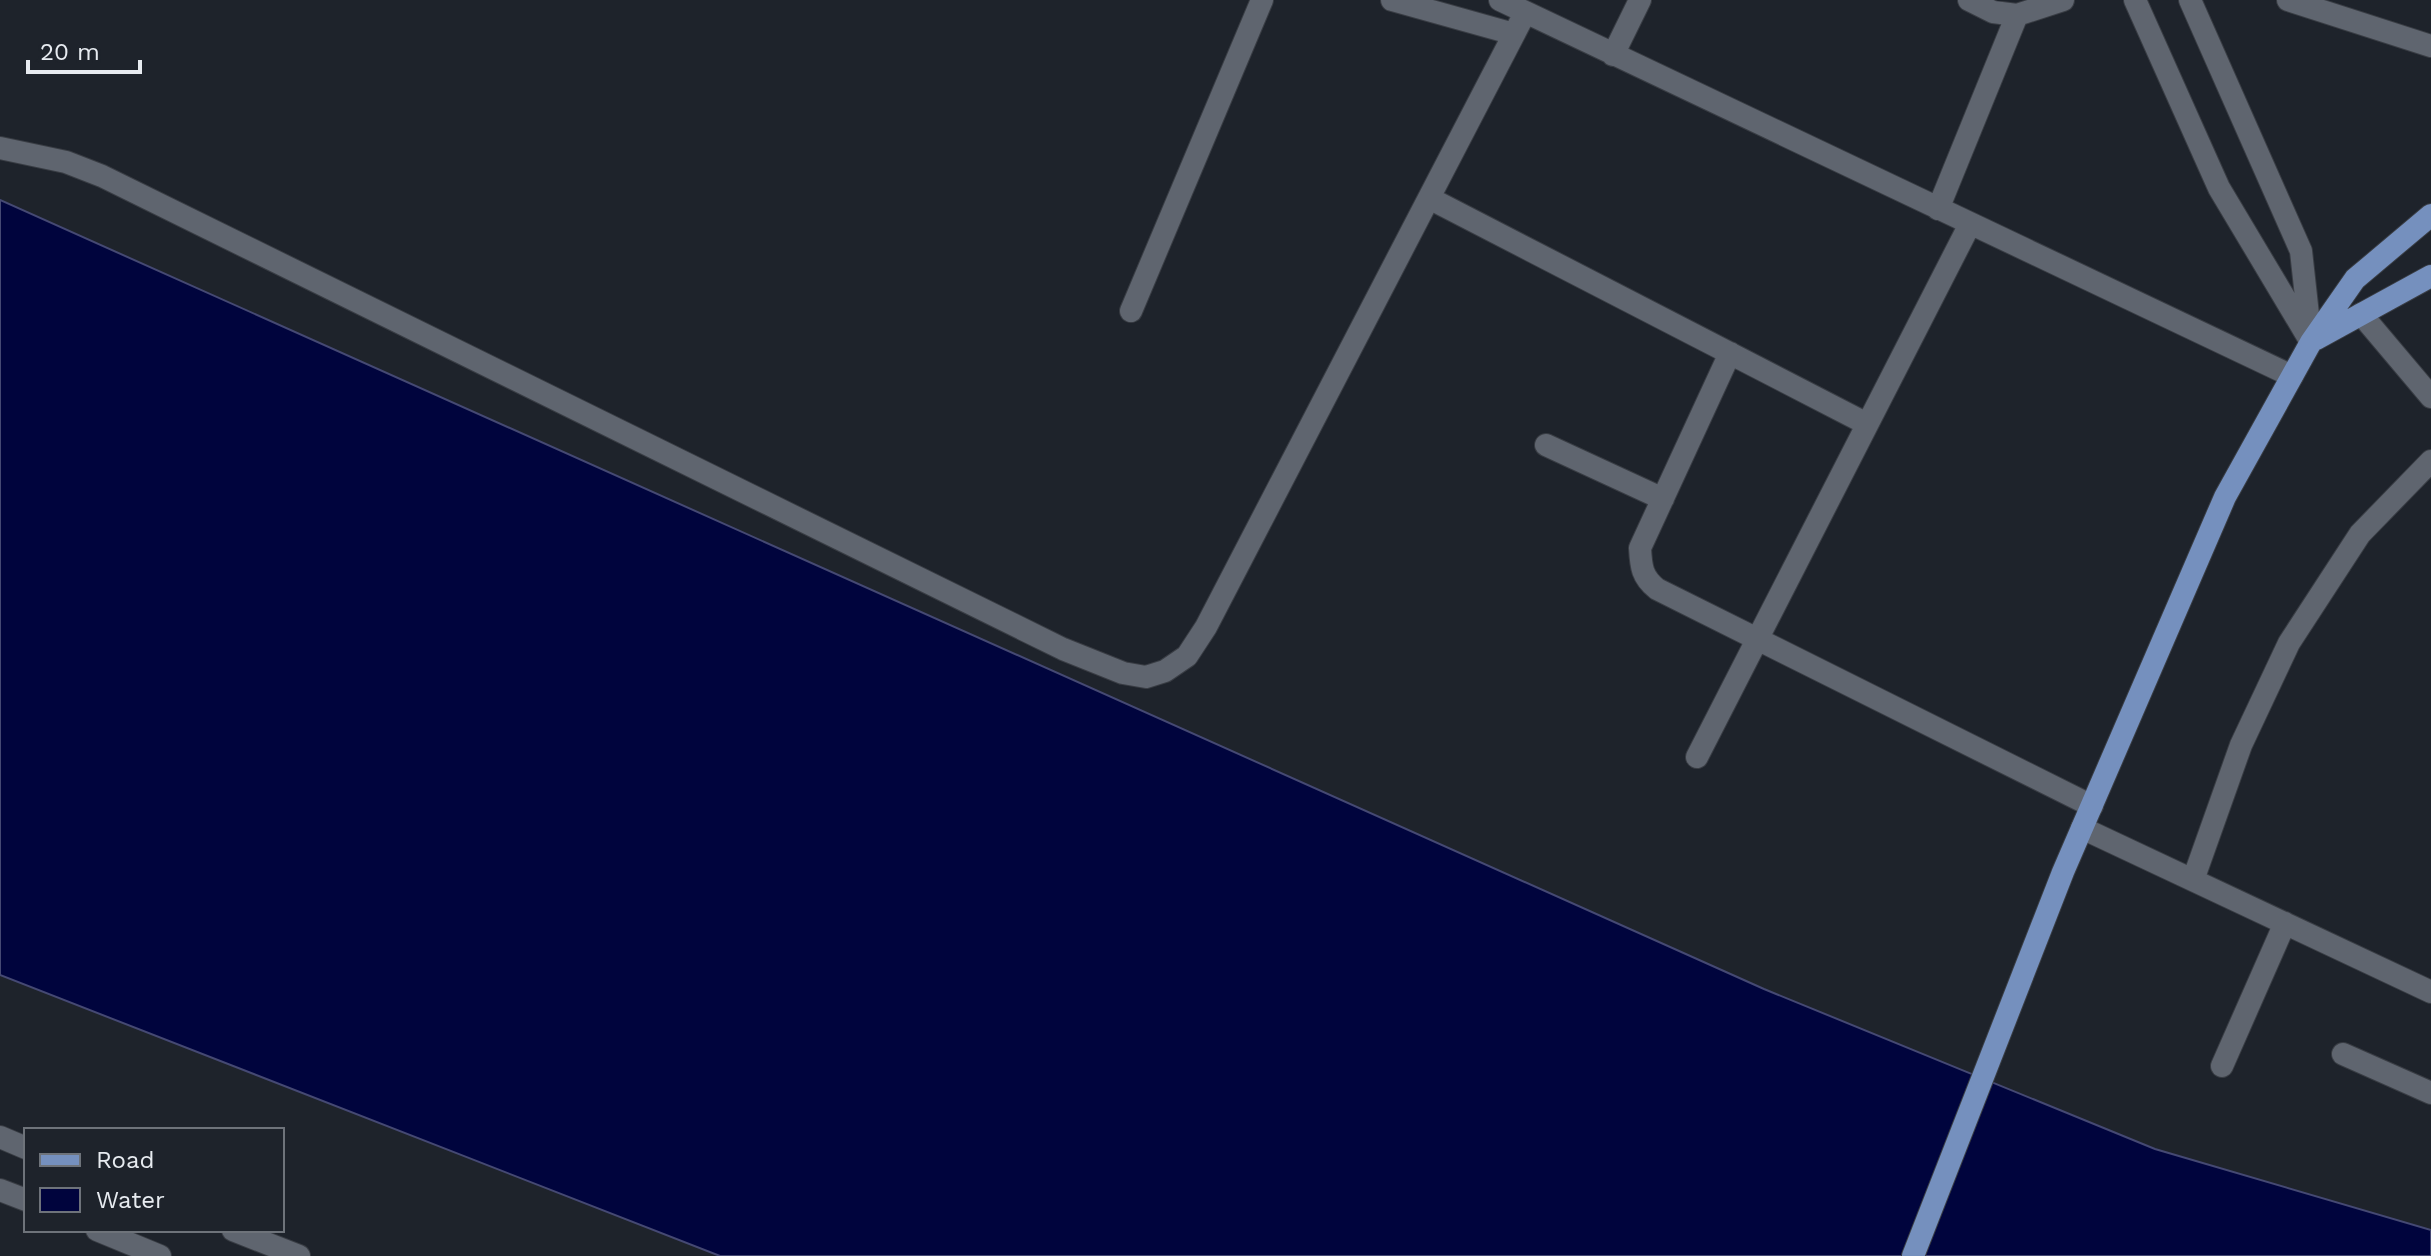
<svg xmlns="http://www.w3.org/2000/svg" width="2431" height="1256" font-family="'Work Sans',sans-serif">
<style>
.water{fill:#00043d;stroke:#454973;stroke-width:2}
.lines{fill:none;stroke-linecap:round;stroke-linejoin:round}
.minor-casing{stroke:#393d44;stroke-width:24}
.tertiary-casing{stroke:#393d44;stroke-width:24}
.primary-casing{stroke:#393d44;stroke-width:24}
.minor{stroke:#5f656f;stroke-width:22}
.tertiary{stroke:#5f656f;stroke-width:22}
.primary{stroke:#7590be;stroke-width:22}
</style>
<rect width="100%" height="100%" fill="#1e232b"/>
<!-- water -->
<path class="water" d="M0,200L1764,989L2155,1149L2431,1230V1256H720L0,975Z"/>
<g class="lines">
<!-- minor casing -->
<g class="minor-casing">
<path id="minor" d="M1392,0L1514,34
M1500,0L2292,376
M1969,0L1993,12L2017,15L2063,0
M2288,0L2431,46
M1613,55L1640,0
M0,148L66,162L102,176L1063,649L1123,673L1146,677L1165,671L1187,656L1206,627L1525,13
M1429,198L1867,424
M1938,209L2017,15
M1131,311L1262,0
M2361,314L2431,397
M1730,353L1640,548C1641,567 1642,577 1657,589L2092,806
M1546,445L1663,499
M1697,757L1970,224
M2082,828L2431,992
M2193,880L2241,745L2289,643L2360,534L2431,461
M2343,1054L2431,1093
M2222,1066L2285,923"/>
</g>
<!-- tertiary casing -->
<g class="tertiary-casing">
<path id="tertiary" d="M2135,0L2219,188L2311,342
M2190,0L2301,251L2310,333
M0,1137L26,1148
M0,1190L26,1200
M97,1230L160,1256
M233,1230L299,1256"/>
</g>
<!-- primary casing -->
<g class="primary-casing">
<path id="primary" d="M2316,339L2431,276
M1913,1256L2063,872L2225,497L2311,342L2355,279L2431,215"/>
</g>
<!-- minor -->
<use href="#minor" class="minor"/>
<!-- tertiary -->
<use href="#tertiary" class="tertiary"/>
<!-- primary -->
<use href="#primary" class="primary"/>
</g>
<!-- legend -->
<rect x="24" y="1128" width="260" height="104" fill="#1e232b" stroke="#6e737a" stroke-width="2"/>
<rect x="40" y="1154" width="40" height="12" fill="#7590be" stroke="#6e737a" stroke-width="2"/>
<text x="96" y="1168" font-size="24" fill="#e7ebf0">Road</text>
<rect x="40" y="1188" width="40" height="24" fill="#00043d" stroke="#6e737a" stroke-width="2"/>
<text x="96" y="1208" font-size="24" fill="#e7ebf0">Water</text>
<!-- scale -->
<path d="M28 60v12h112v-12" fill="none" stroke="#e7ebf0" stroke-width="4"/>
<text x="40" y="60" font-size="24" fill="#e7ebf0" stroke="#1e232b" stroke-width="6" paint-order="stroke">20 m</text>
</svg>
